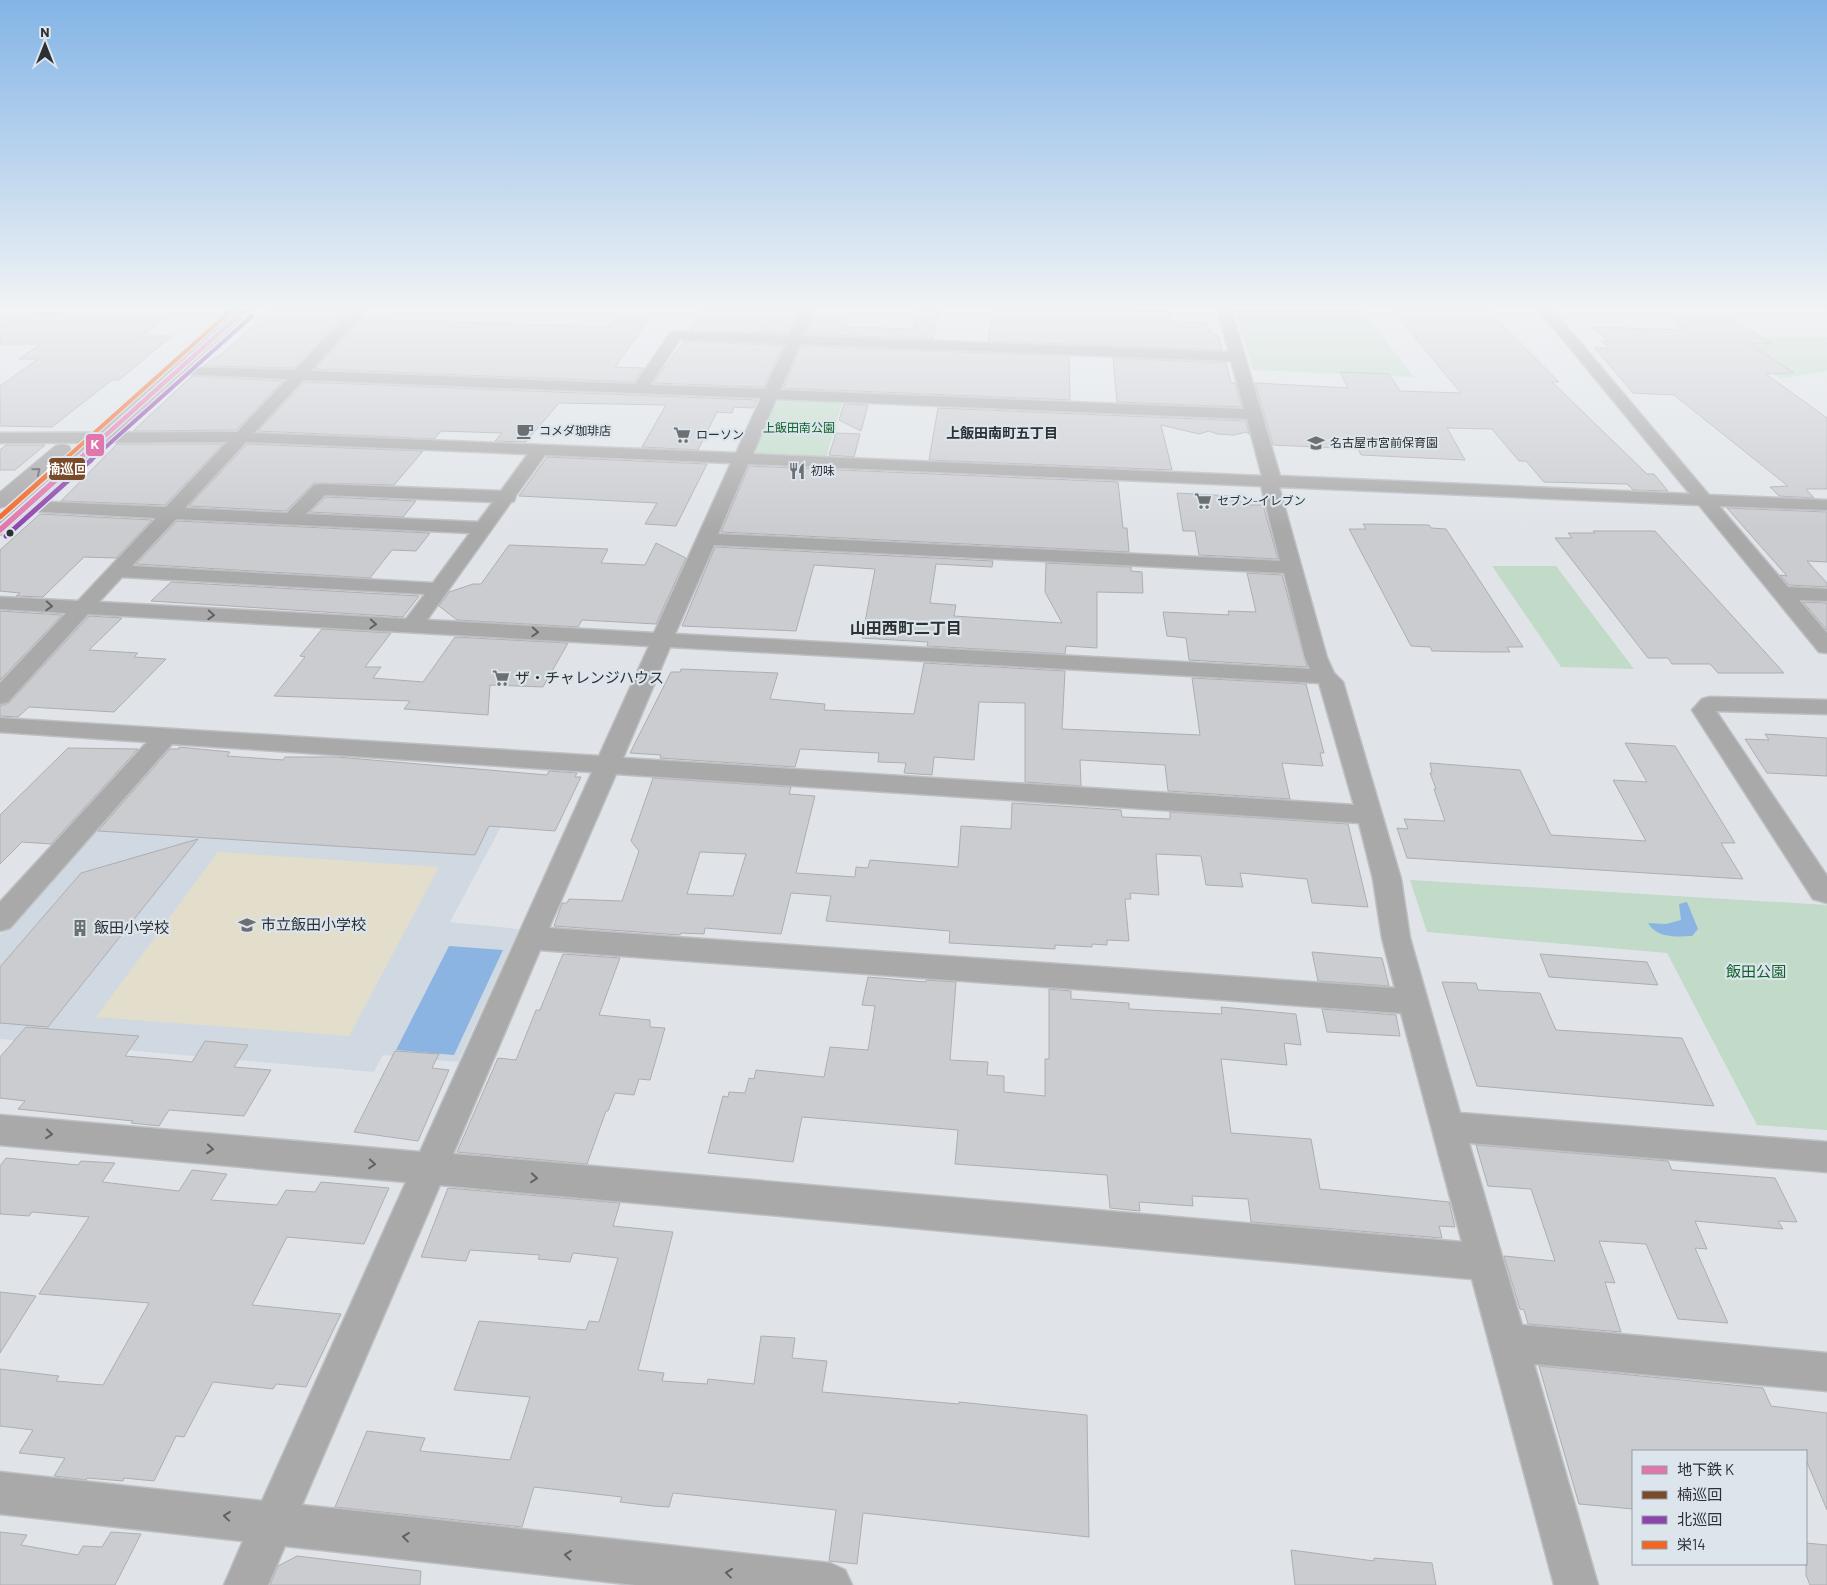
<svg xmlns="http://www.w3.org/2000/svg" width="1827" height="1585" font-family="Barlow,'Noto Sans JP',sans-serif">
<style>
.built{fill:#d0d9e2}
.green{fill:#c1dbc8}
.sand{fill:#e2decb}
.water{fill:#8bb4e3}
.building{fill:#caccd0;stroke:#adaeb2;fill-rule:evenodd}
.lines{fill:none;stroke-linecap:round;stroke-linejoin:round}
.street-casing{stroke:#bdc0c3;stroke-width:3}
.secondary-casing{stroke:#bdc0c3;stroke-width:2}
.street{fill:#aaa9aa;fill-rule:evenodd}
.secondary{fill:#a9a8aa;fill-rule:evenodd}
.bus-1-far1-casing{stroke:#dce4ec;stroke-width:6}
.bus-1-casing{stroke:#dce4ec;stroke-width:8}
.bus-2-far1-casing{stroke:#dce4ec;stroke-width:6}
.bus-2-casing{stroke:#dce4ec;stroke-width:8}
.bus-3-far1-casing{stroke:#dce4ec;stroke-width:6}
.bus-3-casing{stroke:#dce4ec;stroke-width:8}
.bus-1-far1{stroke:#7a4b2a;stroke-width:4}
.bus-1{stroke:#7a4b2a;stroke-width:5}
.bus-2-far1{stroke:#8e44ad;stroke-width:4}
.bus-2{stroke:#8e44ad;stroke-width:5}
.bus-3-far1{stroke:#f26522;stroke-width:4}
.bus-3{stroke:#f26522;stroke-width:5}
.metro-1-far1-casing{stroke:#dce4ec;stroke-width:7}
.metro-1-casing{stroke:#dce4ec;stroke-width:9}
.metro-1-far1{stroke:#e176ac;stroke-width:4.5}
.metro-1{stroke:#e176ac;stroke-width:5.5}
.oneway{stroke:#5f6163}
.oneway2{stroke:#606163}
.bus-dot{fill:#2e3134;stroke:#dce4ec;stroke-width:2}
.labels{text-anchor:middle;stroke-width:4.5;stroke-linejoin:round;paint-order:stroke}
.far-park-label{font-size:12px;fill:#12632b;stroke:#dce4ec}
.far-poi-label{font-size:12px;fill:#2e3134;stroke:#dce4ec;text-anchor:start}
.far-neighbourhood-label{font-size:14px;font-weight:bold;fill:#2e3134;stroke:#dce4ec}
.poi-label{font-size:15px;fill:#2e3134;stroke:#dce4ec;text-anchor:start}
.park-label{font-size:15px;fill:#12632b;stroke:#dce4ec}
.neighbourhood-label{font-size:16px;font-weight:bold;fill:#2e3134;stroke:#dce4ec}
.line-badge{stroke:#dce4ec;stroke-width:2}
.badge-label{font-size:14px;text-anchor:middle;font-weight:bold;fill:#fff}
</style>
<rect width="100%" height="100%" fill="#e0e4e8"/>
<!-- built -->
<path class="built" d="M141,781L510,810L450,922L519,929L458,1062L383,1055L374,1072L0,1039V935Z"/>
<!-- green -->
<path class="green" d="M1234,309H1360L1414,377L1253,370Z
M1827,337V371L1781,379L1722,338Z
M776,399L843,400L826,458L760,455L755,452Z
M1492,566H1556L1634,669L1561,667Z
M1410,880L1827,905V1130L1757,1125L1667,953L1427,932Z"/>
<!-- sand -->
<path class="sand" d="M218,852L439,867L349,1036L96,1017Z"/>
<!-- water -->
<path class="water" d="M1687,902L1698,929L1692,936C1677,937 1656,938 1648,923L1666,924L1681,920L1679,904Z
M449,946L503,950L454,1055L396,1050Z"/>
<!-- building -->
<path class="building" d="M272,309H349L294,368L204,366L215,357H218Z
M704,309H799L788,333L690,331Z
M918,309H939L933,339L806,334L813,317L849,318L846,327L913,329Z
M992,309H1118L1170,312L1172,322L1207,323L1212,335H1218L1222,350L988,341Z
M1391,309H1487L1559,382H1552L1647,474H1654L1668,491L1633,490L1627,484L1544,482L1526,461H1519L1492,429L1447,428L1465,460L1361,455L1358,449L1273,445L1255,383L1348,388L1340,372L1389,374L1400,391L1461,393Z
M0,313L170,315L142,336H172L119,380H112L52,427L0,426V386L38,359H19L40,344H0Z
M1687,314H1724L1770,343L1750,344L1794,373L1766,374L1827,418V489H1806L1814,498L1779,496L1770,487L1788,486L1674,395L1633,393L1595,348H1610L1601,341H1608L1591,327L1686,330L1669,316H1690Z
M617,317H650L615,367L644,368L634,382L315,369L360,319L609,327Z
M684,341L783,346L764,387L653,383Z
M801,346L1069,356L1070,400L783,388Z
M1113,358L1226,363L1231,383H1235L1242,407L1117,402Z
M192,376L283,381L236,430L133,431Z
M304,382L757,400L753,408L734,407L732,413L717,412L698,450L642,447L666,405L559,403L526,442L495,441L502,433L441,431L434,439L258,431Z
M844,404L868,405L861,431L839,420Z
M938,408L1246,421L1249,434L1246,432L1234,435L1217,434L1209,431L1199,434L1161,425L1172,470L929,460Z
M836,433L860,434L854,457L829,455Z
M117,444H223L165,505L61,501Z
M247,444L423,451L394,485L314,483L286,511L189,506Z
M6,445H45L15,470H0V450Z
M547,457L707,464L676,526L645,524L657,503L519,496Z
M749,466L1118,482L1123,528H1127L1129,552L721,532Z
M1177,493L1232,496L1233,501H1241L1242,505H1263L1278,559L1199,555L1195,531H1183Z
M326,497L416,501L403,517L310,512Z
M1727,508L1827,512V562L1807,561L1827,583V587L1789,585L1780,575L1787,576Z
M40,514L152,520L116,558L84,557L43,597L16,596L20,593L0,591V550Z
M177,521L430,533L416,551L392,550L370,578L136,564Z
M1363,524L1429,525L1431,528L1446,529L1523,647H1507L1510,652H1486L1432,651L1430,647L1411,646L1349,529H1366Z
M1593,531H1655L1784,673H1718L1710,664H1672L1668,658H1648L1555,538H1572L1568,533H1595Z
M656,543L686,558L656,624L582,620L578,627L457,620L439,606L449,592L473,584H481L509,545L608,549L601,563L645,565Z
M715,547L993,561L992,567L936,564L930,603L956,605L954,616L1062,623L1045,592L1046,563L1131,567V571L1142,572L1143,593L1097,592V648L1066,646L1065,654L927,646L928,642L862,638L875,569L814,565L796,631L682,626Z
M1247,573L1282,575L1307,667L1189,660L1186,638L1167,636L1163,612L1229,615L1228,611L1256,612Z
M171,582L419,596L403,617L151,601Z
M1803,602L1827,603V630Z
M0,611L62,615L0,680Z
M89,616L122,618L89,650L138,653L134,657L166,659L114,712L29,707L18,717L0,716V706L9,703Z
M322,629L391,633L365,667H381L373,678L423,682L455,637L568,643L543,687L490,685L488,715L404,709L410,701L274,696L305,657L300,656Z
M924,663L1065,671L1062,729L1200,735L1192,678L1306,684L1324,753H1320L1323,766L1282,763L1290,799L1168,791L1165,765L1080,760L1081,786L1025,782V703L979,702L974,760L934,757L932,775L904,773L906,763L878,762L879,753L800,749L795,767L660,758L661,755L630,753L671,672H680L681,669L778,673L770,699L825,704L824,710L914,714Z
M1765,734L1827,738V776L1767,773L1745,739L1769,740Z
M1625,743L1675,746L1735,843H1721L1743,879L1407,858L1397,828L1408,829L1404,819L1445,821L1434,789H1436L1430,773H1432L1430,763L1520,770L1551,835L1646,841L1613,780L1647,782Z
M179,747L230,752L227,756L283,760L285,757H337L547,775L549,771L577,773L575,777H581L555,831L489,826L475,855L98,831L170,749H179Z
M68,748L138,749L51,844L22,842L0,864V815Z
M653,778L791,787L789,794L815,796L796,873L855,877L856,867L868,868L870,860L958,867L961,826L1011,829L1012,803L1121,810L1122,817L1170,819V812L1348,824L1368,907L1312,903L1307,879L1240,873L1243,887L1206,885L1201,856L1156,854L1159,895L1130,893L1131,899H1125L1129,941L1107,940V945L1092,944V947L1055,945V949L949,943L950,931L826,921L831,896L791,893L781,934L705,928L704,934L681,933L680,935L554,926L562,903H567L569,899L622,901L639,851L631,841ZM700,852L746,854L733,896L687,894Z
M198,839L48,1027L0,1023V967L81,873Z
M1312,952L1382,958L1389,986L1318,981Z
M563,954L620,958L599,1015L650,1020V1027L665,1028L650,1080L639,1079L634,1095L615,1093L608,1111H606L587,1164L457,1152L498,1058L516,1060L536,1010H540Z
M1540,954L1647,962L1658,985L1549,977Z
M868,977L926,982V980L956,982L950,1060L988,1062L987,1075L1004,1076V1092L1045,1096V1059H1049V989L1071,991V999L1129,1003V1009L1222,1014L1221,1007L1296,1014L1301,1045L1284,1043L1287,1065L1221,1059L1231,1133L1311,1139L1320,1189L1449,1202L1455,1227L1439,1226L1442,1238L1251,1222L1248,1199L1192,1196L1193,1206L1139,1202L1140,1211L1110,1208L1107,1175L955,1164L958,1130L802,1117L793,1162L708,1153L723,1096L728,1097L729,1092L745,1093L749,1078L754,1079L756,1070L824,1077L830,1047L868,1050L875,1006L862,1005Z
M1442,982L1476,983L1478,990L1540,993L1556,1030L1682,1038L1714,1106L1477,1086Z
M1322,1009L1396,1015L1400,1036L1327,1032Z
M26,1027L139,1036L125,1056L173,1060L192,1062L205,1041L248,1045L234,1067L271,1070L244,1116L169,1110L159,1126L131,1123L133,1121L18,1109L25,1101L0,1098V1057Z
M395,1051L439,1054L432,1068L449,1070L418,1141L354,1132Z
M1476,1145L1668,1161L1672,1170L1775,1178L1797,1222L1778,1221L1783,1229L1695,1221L1707,1249L1695,1248L1728,1323L1678,1319L1646,1244L1599,1241L1615,1283L1605,1282L1621,1332L1528,1324L1524,1310L1520,1309L1504,1256L1555,1261L1531,1189L1488,1186Z
M6,1158L78,1165L81,1161L115,1163L102,1182L179,1191L192,1170L227,1174L211,1200L277,1205L286,1190L315,1192L321,1182L389,1188L364,1244L287,1237L252,1305L341,1314L306,1387L276,1384L273,1389L213,1382L184,1437L176,1436L154,1481L124,1478L123,1481L87,1478L86,1480L54,1476L65,1458L19,1453L33,1430L0,1426V1369L59,1376L56,1381L103,1385L149,1303L39,1294L89,1217L32,1212L29,1216L0,1214V1166Z
M448,1188L620,1203L613,1226L673,1232L638,1370L664,1373L662,1381L707,1384L708,1379L754,1384L761,1336L795,1338L792,1358L827,1361L822,1392L959,1404V1402L1087,1415L1089,1537L863,1513L857,1564L829,1561L836,1510L673,1493L669,1507L653,1506L620,1502L622,1497L534,1487L522,1527L335,1507L367,1431L425,1438L420,1451L510,1460L530,1397L454,1390L479,1321L586,1330L589,1321L599,1322L618,1258L573,1253L570,1262L538,1259L540,1255L470,1250L466,1261L421,1257Z
M0,1292L36,1296L0,1353Z
M1539,1366L1763,1388L1771,1406L1827,1413V1510L1806,1460V1451H1633V1509L1579,1504Z
M0,1532L27,1535L21,1545L78,1555L83,1546L102,1547L111,1532L141,1534L115,1585H0Z
M1806,1543L1827,1545V1585H1810L1806,1575Z
M1291,1550L1374,1561V1558L1432,1563L1436,1585H1295Z
M297,1556L421,1571L420,1585H270L278,1566Z"/>
<g class="lines">
<!-- street casing -->
<g class="street-casing">
<path id="street" d="M352,309H367L311,371L635,384L671,332L789,335L801,309H815L803,336L1229,352L1217,309H1231L1280,476L1690,494L1538,309H1552L1709,495L1827,500V510L1719,506L1788,587L1827,589V601L1799,600L1827,633V653L1819,652L1699,505L1279,487L1327,658L1334,673L1343,682L1401,879L1410,938L1460,1113L1827,1142V1172L1469,1143L1522,1325L1827,1353V1391L1534,1364L1598,1585H1554L1472,1279L440,1185L302,1505L830,1563L845,1570L852,1585H635L285,1546L268,1585H224L243,1541L0,1514V1472L262,1501L406,1182L0,1145V1115L420,1152L592,772L172,744L10,928L0,931V902L147,742L0,732V718L599,756L649,646L88,614L8,702L0,704V683L66,613L0,609V597L78,601L156,518L26,511L20,510L17,506L20,502L26,501L166,507L227,442L0,443V433L237,432L287,379L179,374L174,373L172,370L174,367L295,370ZM680,339L786,344L765,389L650,385ZM800,344L1231,361L1244,409L780,390ZM303,380L761,398L736,453L254,433ZM776,399L1247,419L1262,476L753,454ZM246,442L528,454L501,491L320,484L314,485L287,513L185,508ZM545,455L731,463L654,633L427,620L511,502L514,501L516,495ZM748,464L1261,486L1280,561L718,534ZM325,495L493,502L478,522L306,514ZM176,519L470,533L433,583L132,566ZM714,545L1284,573L1305,658L1310,669L675,634ZM122,577L425,594L406,619L99,602ZM670,647L1319,683L1354,805L623,758ZM616,774L1359,823L1373,879L1382,938L1395,988L549,928ZM540,950L1401,1013L1462,1242L453,1154Z
M1710,697L1827,700V714L1716,711L1827,876V903L1813,899L1692,710L1702,699Z"/>
</g>
<!-- secondary casing -->
<g class="secondary-casing">
<path id="secondary" d="M237,309H253L7,533L0,535V518Z
M62,444L69,446L71,450L69,454L7,506L0,508V492L55,446Z"/>
</g>
<!-- street -->
<use href="#street" class="street"/>
<!-- secondary -->
<use href="#secondary" class="secondary"/>
<!-- bus-1-far1 casing -->
<g class="bus-1-far1-casing">
<path id="bus-1-far1" d="M76,461L246,309"/>
</g>
<!-- bus-1 casing -->
<g class="bus-1-casing">
<path id="bus-1" d="M0,529L78,460"/>
</g>
<!-- bus-2-far1 casing -->
<g class="bus-2-far1-casing">
<path id="bus-2-far1" d="M90,461L252,316"/>
</g>
<!-- bus-2 casing -->
<g class="bus-2-casing">
<path id="bus-2" d="M6,536L91,460"/>
</g>
<!-- bus-3-far1 casing -->
<g class="bus-3-far1-casing">
<path id="bus-3-far1" d="M63,461L233,309"/>
</g>
<!-- bus-3 casing -->
<g class="bus-3-casing">
<path id="bus-3" d="M0,517L64,460"/>
</g>
<!-- bus-1-far1 -->
<use href="#bus-1-far1" class="bus-1-far1"/>
<!-- bus-1 -->
<use href="#bus-1" class="bus-1"/>
<!-- bus-2-far1 -->
<use href="#bus-2-far1" class="bus-2-far1"/>
<!-- bus-2 -->
<use href="#bus-2" class="bus-2"/>
<!-- bus-3-far1 -->
<use href="#bus-3-far1" class="bus-3-far1"/>
<!-- bus-3 -->
<use href="#bus-3" class="bus-3"/>
<!-- metro-1-far1 casing -->
<g class="metro-1-far1-casing">
<path id="metro-1-far1" d="M77,461L246,309"/>
</g>
<!-- metro-1 casing -->
<g class="metro-1-casing">
<path id="metro-1" d="M0,530L78,460"/>
</g>
<!-- metro-1-far1 -->
<use href="#metro-1-far1" class="metro-1-far1"/>
<!-- metro-1 -->
<use href="#metro-1" class="metro-1"/>
</g>
<!-- one-way arrows -->
<defs><path id="oneway-chevron" d="M-2-3.5L2.5 0L-2 3.5" fill="none" stroke-width="1.6" stroke-linecap="round" stroke-linejoin="round" transform="scale(1.25)"/></defs>
<use class="oneway" href="#oneway-chevron" transform="translate(37 471) rotate(-40)"/>
<g class="oneway2">
<use href="#oneway-chevron" transform="translate(49 606) rotate(3)"/>
<use href="#oneway-chevron" transform="translate(211 615) rotate(3)"/>
<use href="#oneway-chevron" transform="translate(373 624) rotate(3)"/>
<use href="#oneway-chevron" transform="translate(535 632) rotate(3)"/>
<use href="#oneway-chevron" transform="translate(49 1134) rotate(5)"/>
<use href="#oneway-chevron" transform="translate(210 1149) rotate(5)"/>
<use href="#oneway-chevron" transform="translate(372 1164) rotate(5)"/>
<use href="#oneway-chevron" transform="translate(534 1178) rotate(5)"/>
<use href="#oneway-chevron" transform="translate(227 1516) rotate(-174)"/>
<use href="#oneway-chevron" transform="translate(406 1537) rotate(-173)"/>
<use href="#oneway-chevron" transform="translate(568 1555) rotate(-173)"/>
<use href="#oneway-chevron" transform="translate(729 1573) rotate(-173)"/>
</g>
<!-- sky -->
<linearGradient id="sky" x2="0" y2="1"><stop stop-color="#83b4e6"/><stop offset="0.58" stop-color="#f1f3f5"/><stop offset="1" stop-color="#f1f3f5" stop-opacity="0"/></linearGradient>
<rect width="1827" height="531" fill="url(#sky)"/>
<!-- icons -->
<defs>
<g id="cafe-bare" transform="scale(1.35)"><path d="M-5.5-4.5H6V0H3Q3 3.5 0 3.5H-2.5Q-5.5 3.5-5.5 0ZM3-3.2v2h1.7v-2ZM-6 4.5H4V6H-6Z" fill="#6c7073" stroke="#dce4ec" stroke-width="2.5" paint-order="stroke"/></g>
<g id="supermarket-bare" transform="scale(1.35)"><path d="M-6-5.5h2.5l.6 2H6L4.5 2H-2.5L-4.4-4H-6ZM-1.5 3.2a1.3 1.3 0 1 0 .1 0ZM3 3.2a1.3 1.3 0 1 0 .1 0Z" fill="#6c7073" stroke="#dce4ec" stroke-width="2.5" paint-order="stroke"/></g>
<g id="school-bare" transform="scale(1.35)"><path d="M0-5L7-2L0 1L-7-2ZM-4 1L0 2.5L4 1V4Q0 6-4 4Z" fill="#6c7073" stroke="#dce4ec" stroke-width="2.5" paint-order="stroke"/></g>
<g id="restaurant-bare" transform="scale(1.35)"><path d="M-5-6h1v4h1v-4h1v4h1v-4h1v5L-1.5 .5V6h-2V.5L-5-1ZM5-6V6H3V1.5H1.5Q1.5-4 5-6Z" fill="#6c7073" stroke="#dce4ec" stroke-width="2.5" paint-order="stroke"/></g>
<g id="building-bare" transform="scale(1.35)"><path d="M-4-6H4V6H1V3H-1V6H-4ZM-2.5-4.3h1.7v1.8h-1.7ZM.8-4.3h1.7v1.8H.8ZM-2.5-1h1.7V.8h-1.7ZM.8-1h1.7V.8H.8Z" fill="#6c7073" stroke="#dce4ec" stroke-width="2.5" paint-order="stroke"/></g>
</defs>
<g fill-rule="evenodd">
<use href="#cafe-bare" x="525" y="431"/>
<use href="#supermarket-bare" x="682" y="435"/>
<use href="#school-bare" x="1316" y="443"/>
<use href="#restaurant-bare" x="797" y="471"/>
<use href="#supermarket-bare" x="1203" y="501"/>
<use href="#supermarket-bare" x="501" y="678"/>
<use href="#school-bare" x="247" y="925"/>
<use href="#building-bare" x="80" y="928"/>
</g>
<!-- markers -->
<circle class="bus-dot" cx="10" cy="533" r="4.5"/>
<g class="labels">
<!-- far-park labels -->
<g class="far-park-label">
<text x="799" y="432">上飯田南公園</text>
</g>
<!-- far-poi labels -->
<g class="far-poi-label">
<text x="539" y="435">コメダ珈琲店</text>
<text x="696" y="439">ローソン</text>
<text x="1330" y="447">名古屋市宮前保育園</text>
<text x="811" y="475">初味</text>
<text x="1217" y="505">セブン-イレブン</text>
</g>
<!-- far-neighbourhood labels -->
<g class="far-neighbourhood-label">
<text x="1002" y="438">上飯田南町五丁目</text>
</g>
<!-- poi labels -->
<g class="poi-label">
<text x="515" y="683">ザ・チャレンジハウス</text>
<text x="261" y="930">市立飯田小学校</text>
<text x="94" y="933">飯田小学校</text>
</g>
<!-- park labels -->
<g class="park-label">
<text x="1756" y="977">飯田公園</text>
</g>
<!-- neighbourhood labels -->
<g class="neighbourhood-label">
<text x="906" y="634">山田西町二丁目</text>
</g>
</g>
<g class="line-badge">
<rect x="85" y="433" width="20" height="24" rx="5" fill="#e176ac"/>
<rect x="48" y="457" width="38" height="24" rx="5" fill="#7a4b2a"/>
</g>
<g class="badge-label">
<text x="95" y="449">K</text>
<text x="67" y="474">楠巡回</text>
</g>
<!-- legend -->
<rect x="1632" y="1450" width="175" height="115" fill="#dce4ec" stroke="#969ca2"/>
<rect x="1642" y="1466" width="25" height="8" fill="#e176ac" stroke="#969ca2"/>
<text x="1677" y="1475" font-size="15" fill="#2e3134">地下鉄 K</text>
<rect x="1642" y="1491" width="25" height="8" fill="#7a4b2a" stroke="#969ca2"/>
<text x="1677" y="1500" font-size="15" fill="#2e3134">楠巡回</text>
<rect x="1642" y="1516" width="25" height="8" fill="#8e44ad" stroke="#969ca2"/>
<text x="1677" y="1525" font-size="15" fill="#2e3134">北巡回</text>
<rect x="1642" y="1541" width="25" height="8" fill="#f26522" stroke="#969ca2"/>
<text x="1677" y="1550" font-size="15" fill="#2e3134">栄14</text>
<!-- north arrow -->
<g transform="translate(45 45)" stroke="#dce4ec" stroke-width="4" paint-order="stroke">
<path d="M0-4L9 19L0 12L-9 19Z" fill="#2e3134"/>
<text y="-8" font-size="14" font-weight="bold" text-anchor="middle" fill="#2e3134">N</text>
</g>
</svg>
